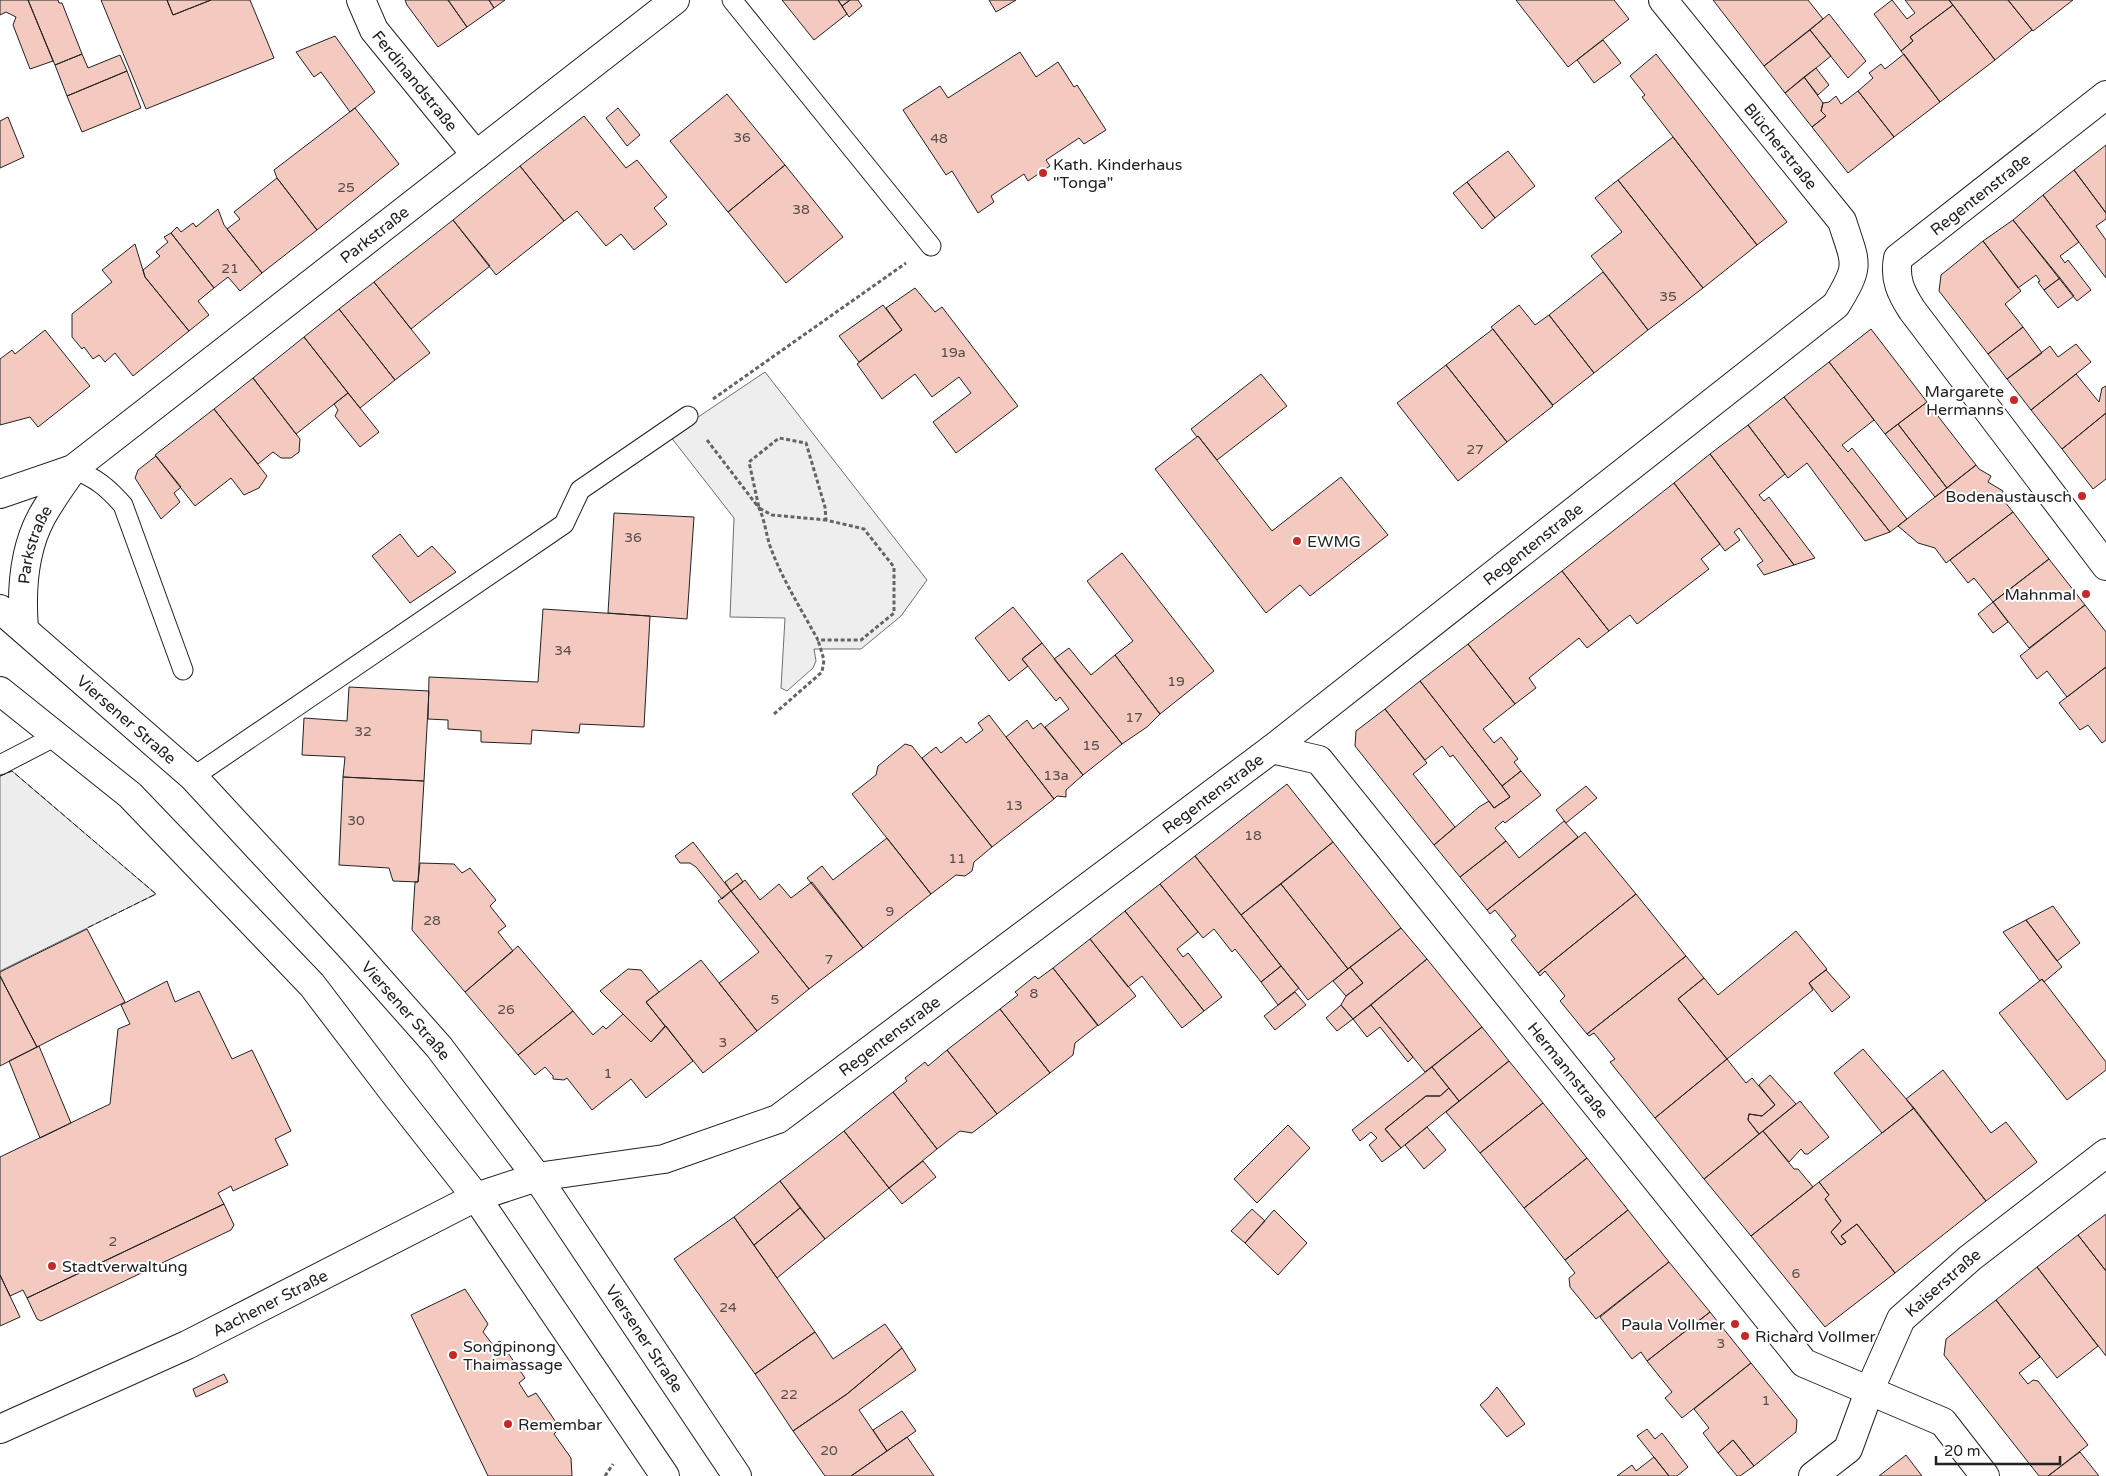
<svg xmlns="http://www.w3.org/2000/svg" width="2106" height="1476" font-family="'Varela Round',sans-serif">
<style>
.green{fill:#eee;stroke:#6f6f6f}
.parking{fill:#ededed;stroke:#6f6f6f}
.building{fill:#f3c9c0;stroke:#222}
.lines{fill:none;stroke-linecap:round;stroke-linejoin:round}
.lane-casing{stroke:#222;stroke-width:21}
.street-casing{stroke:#222;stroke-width:30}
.secondary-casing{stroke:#222;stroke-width:30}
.path{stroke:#646464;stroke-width:3;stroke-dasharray:4 2.5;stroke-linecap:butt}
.lane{stroke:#fff;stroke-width:19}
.street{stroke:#fff;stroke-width:28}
.secondary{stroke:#fff;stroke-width:28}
.fence{stroke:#222;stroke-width:1;stroke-dasharray:6 2.5;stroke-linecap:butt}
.poi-dot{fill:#c62828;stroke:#fff;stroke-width:2}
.labels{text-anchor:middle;stroke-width:4;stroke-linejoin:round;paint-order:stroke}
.number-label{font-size:14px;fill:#564c4a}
.street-label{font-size:16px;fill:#222;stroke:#fff}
.poi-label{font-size:16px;fill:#222;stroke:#fff;text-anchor:start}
</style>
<rect width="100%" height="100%" fill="#fff"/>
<!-- green -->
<path class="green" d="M765,372L927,580L901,616L861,649H814L816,661L813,668L787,691L781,688L785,618L730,617L734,518L670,436Z"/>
<!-- parking -->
<path class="parking" d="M12,771L156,894L0,971V776Z"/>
<!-- building -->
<path class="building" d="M0,0H28L53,61L30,69L13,25L16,17L6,12L0,15Z
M28,0H58L59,3H62L82,54L55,65Z
M101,0H167L173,15L211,0H250L274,58L146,109Z
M167,0H211L173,15Z
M405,0H448L467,27L438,47L407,5Z
M448,0H489L494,8L467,27Z
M489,0H505L494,8Z
M782,0H838L847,14L814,40Z
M838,0H850L842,6Z
M850,0H858L862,6L849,17L842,6Z
M989,0H1016L996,12Z
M1516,0H1614L1629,19L1568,67Z
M1713,0H1808L1823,19L1764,66Z
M1892,0L1907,19L1915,13L1905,0H1949L1953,5L1910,37L1913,41L1901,51L1874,14Z
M1949,0H2008L2032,30L1995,60Z
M2008,0H2073L2033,31Z
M1953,5L1995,60L1940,102L1901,51L1913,41L1910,37Z
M1829,14L1866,61L1848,78L1810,30Z
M1810,30L1831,56L1785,93L1764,66Z
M335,36L375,92L350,112L321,72L314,77L296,52Z
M1603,40L1621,63L1594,83L1577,60Z
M1020,52L1036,77L1058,62L1074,87L1077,85L1106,130L1084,144L1079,138L1046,160L1050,166L1028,181L1024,174L991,196L994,202L978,213L952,171L946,175L903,110L940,86L948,98Z
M82,54L88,68L120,55L127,71L67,96L55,65Z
M1656,54L1787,222L1757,245L1642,97L1645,95L1630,76Z
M1904,54L1940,102L1894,137L1858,91L1873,78L1869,73L1881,64L1885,69Z
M1816,68L1829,85L1818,95L1804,77Z
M127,71L141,108L82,132L67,96Z
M1804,77L1823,103L1821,111L1826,116L1812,127L1785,93Z
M1858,91L1894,137L1848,173L1812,127L1826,116L1821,111L1823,103L1829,102L1836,96L1841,104Z
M727,94L785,165L728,212L670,141Z
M355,108L399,164L317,230L277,178L274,170Z
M618,108L640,135L627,146L606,118Z
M584,116L626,168L637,160L667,197L654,208L667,224L634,250L621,234L606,246L577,211L564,221L520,166Z
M8,117L24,157L0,168V121Z
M1673,137L1757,245L1703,288L1618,180Z
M2106,145V213L2074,170Z
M1508,151L1535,186L1495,218L1467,182Z
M785,165L843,237L786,283L728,212Z
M520,166L564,221L496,275L453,220Z
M2074,170L2106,213V219L2096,226L2106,240V278L2043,195Z
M277,178L317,230L262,273L227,229L240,219L234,212Z
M1618,180L1703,288L1648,330L1591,256L1622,232L1595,198Z
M1467,182L1495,218L1482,229L1453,193Z
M2043,195L2079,242L2060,256L2065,263L2068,260L2091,290L2077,301L2013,220Z
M218,209L224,225L262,273L240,291L228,277L214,288L171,233L177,227L181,232L193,223L196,227Z
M453,220L490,266L411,329L374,282Z
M2013,220L2060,278L2044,290L2038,282L2040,281L2036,275L2018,288L1983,241Z
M171,233L214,288L198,301L209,315L189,331L145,277L143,270L160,256L156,252L168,242L164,237Z
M1983,241L2021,291L2005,304L2023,327L1988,354L1939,291L1941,275Z
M135,244L145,277L189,331L133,376L115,353L105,362L99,355L93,359L84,347L82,349L72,337V314L112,282L102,270Z
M1603,272L1648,330L1594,373L1549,315Z
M2060,278L2074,296L2058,308L2044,290Z
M374,282L430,353L395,380L339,309Z
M915,288L935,312L942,307L1018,406L956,453L933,422L971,393L959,377L932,397L915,374L882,399L857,364L902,330L886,308Z
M883,305L902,330L859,362L839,336Z
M1519,305L1535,325L1549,315L1594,373L1553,405L1491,327Z
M339,309L395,380L360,408L304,337Z
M2023,327L2042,353L2007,379L1988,354Z
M1493,329L1553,406L1507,442L1446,365Z
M1871,329L1927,402L1885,434L1829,362Z
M45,330L90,386L38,427L30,417L0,425V359L12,350L15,354Z
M304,337L348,393L296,434L253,378Z
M2076,344L2091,362L2031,410L2007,379L2050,346L2058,357Z
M1829,362L1874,420L1842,445L1848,452L1852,448L1907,519L1890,532L1784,397Z
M1446,365L1507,442L1458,481L1397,403Z
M1261,374L1287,406L1217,460L1198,436L1197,437L1191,429Z
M2076,374L2099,402L2102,388L2106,386V413L2062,449L2031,410Z
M253,378L300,439L299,452L291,458H281L273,452L258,464L214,409Z
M348,393L379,432L360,447L335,416L338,410L334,404Z
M1784,397L1890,532L1865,541L1807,463L1788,478L1748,425Z
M1927,402L1976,465L1947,488L1898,424Z
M214,409L267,476L259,488L244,495L231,478L195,506L155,455Z
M2106,413V479L2093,489L2062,449Z
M1898,424L1947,488L1935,497L1885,434Z
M1748,425L1785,474L1759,495L1764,501L1769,497L1815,558L1794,565L1710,454Z
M1198,436L1272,531L1341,477L1388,535L1310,596L1300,585L1266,613L1155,469Z
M1710,454L1794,565L1764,575L1757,565L1763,561L1739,528L1734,532L1740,540L1725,551L1674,483Z
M156,456L181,487L174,493L180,502L161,519L135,478L138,470Z
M1976,465L1979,469L1991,476L1988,482L2003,491L2000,496L2013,512L1946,563L1935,548L1918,543L1898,526Z
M1674,483L1720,544L1701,559L1709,569L1637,624L1630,615L1609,631L1562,571Z
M2013,512L2049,559L1993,602L1974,578L1968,583L1950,560Z
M614,513L694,517L687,619L608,613Z
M400,534L418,557L432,546L456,572L410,603L372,556Z
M1122,553L1214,671L1160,714L1115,655L1133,641L1087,581Z
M2049,559L2085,605L2029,648L1993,602Z
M1562,571L1609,631L1587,648L1579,638L1529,678L1536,688L1515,704L1468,644Z
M1993,602L2008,622L1993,633L1978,614Z
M2085,605L2106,632V667L2067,697L2047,671L2037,679L2020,656Z
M1013,607L1042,643L1022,659L1028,666L1009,681L975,638Z
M543,609L650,616L644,727L580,724L579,733L532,730L531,744L481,742V731L448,729V720L428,719L429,677L538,682Z
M1042,643L1122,744L1083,775L1045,727L1069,709L1060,697L1056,701L1022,659Z
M1468,644L1515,704L1483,729L1494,743L1501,737L1518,759L1514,762L1521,771L1502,786L1420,681Z
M1069,648L1091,675L1115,655L1160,714L1147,727L1122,744L1054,659Z
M2106,667V740L2102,743L2088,725L2080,730L2059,703Z
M1420,681L1502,786L1510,797L1494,808L1453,755L1450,757L1442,746L1425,760L1385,709Z
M349,687L429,691L424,781L343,777L345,757L302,755L304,718L347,721Z
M1385,709L1427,763L1413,774L1455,827L1434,845L1355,746L1356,731Z
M989,715L1054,799L992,847L922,758L936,747L941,753L961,737L966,743L983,730L978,723Z
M1027,720L1033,729L1041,723L1083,775L1066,790V797L1057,796L1054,799L1006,737Z
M905,744L912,746L992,847L974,862L972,871L965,876L956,875L931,894L852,794L876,775L878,766Z
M1521,771L1541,795L1505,823L1503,821L1495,828L1506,841L1460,877L1434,845L1479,807L1489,801L1494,808L1510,797L1502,786Z
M343,777L424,781L418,882L393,881L389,868L339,865Z
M1287,784L1333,842L1241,915L1195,856Z
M1586,786L1597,798L1566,823L1556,810Z
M1564,821L1578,837L1487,910L1460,877L1506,841L1519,858Z
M1585,832L1636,894L1538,973L1511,940L1516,936L1495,910L1490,914L1487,910Z
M887,838L931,894L863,948L807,878L822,866L833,880Z
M693,842L731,891L722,899L696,867L690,863H680L675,856Z
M1333,842L1401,928L1348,969L1281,884Z
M1195,856L1281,966L1261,982L1235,949L1232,952L1214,929L1203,938L1160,884Z
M420,863L454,864L462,873L470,868L496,900L490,906L506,926L498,932L513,951L465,992L412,930L415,882H418Z
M737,873L743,882L731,891L725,882Z
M745,880L760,900L779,884L791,898L812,882L863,948L809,989L731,891Z
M1160,884L1198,932L1177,949L1183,957L1188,953L1189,954L1222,997L1204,1011L1125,911Z
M1281,884L1348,969L1308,1000L1241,915Z
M731,891L809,989L757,1031L719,983L759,952L718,901Z
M1636,894L1686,956L1587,1034L1560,1001L1565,996L1545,971L1540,976L1538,973Z
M2053,906L2080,943L2057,961L2026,920Z
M1125,911L1204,1011L1182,1028L1142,976L1128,987L1090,939Z
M2026,920L2062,967L2044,982L2042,979L2040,981L2003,932Z
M1401,928L1427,959L1353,1019L1341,1005L1346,996L1363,983L1350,967Z
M87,929L125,1002L37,1047L0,976V972Z
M1796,931L1827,969L1809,983L1813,990L1727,1059L1678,999L1704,978L1718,995Z
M1090,939L1136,996L1098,1026L1053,968Z
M518,946L573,1011L518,1055L465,992Z
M1686,956L1704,978L1678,999L1727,1059L1655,1118L1610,1062L1615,1059L1594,1033L1589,1036L1587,1034Z
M1427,959L1482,1027L1425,1072L1371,1005Z
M701,960L757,1031L703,1073L646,1002Z
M1281,966L1299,988L1278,1005L1261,982Z
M1350,967L1363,983L1346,996L1333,981Z
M1053,968L1098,1025L1075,1043L1073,1055L1050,1073L1000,1009L1018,995L1015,992L1035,976L1038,979Z
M628,969L641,970L659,992L646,1002L665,1026L651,1042L600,991Z
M1826,970L1850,997L1832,1012L1809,983Z
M0,976L37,1047L0,1066Z
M2042,979L2106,1062V1070L2067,1100L1999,1013Z
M167,981L175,1002L199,991L232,1059L252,1050L291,1131L275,1139L288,1165L233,1191L231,1186L218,1193L224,1204L27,1298L23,1290L10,1296L0,1275V1157L110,1104L118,1029L130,1024L121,1005Z
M1295,992L1306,1005L1275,1030L1264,1016Z
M1341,1005L1353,1019L1337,1031L1326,1018Z
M1371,1005L1413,1057L1408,1062L1380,1027L1367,1037L1353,1019Z
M1000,1009L1050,1073L997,1114L947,1050Z
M573,1011L593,1035L603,1026L606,1029L623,1014L651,1042L666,1026L693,1061L646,1098L631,1079L592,1110L567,1078L564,1080L553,1079V1076L545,1067L535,1075L518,1055Z
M1482,1027L1509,1061L1459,1101L1432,1067Z
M39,1046L71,1123L40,1138L9,1061Z
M1863,1049L1914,1108L1882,1133L1834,1073Z
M947,1050L997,1114L972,1133L960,1131L937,1149L893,1092L907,1081L905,1078L925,1062L928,1066Z
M1727,1059L1746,1083L1752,1078L1775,1105L1762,1116L1749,1114L1748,1120L1759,1134L1704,1179L1655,1118Z
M1509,1061L1543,1103L1480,1153L1446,1112Z
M1432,1067L1449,1088L1440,1096H1426L1385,1129L1401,1148L1382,1162L1369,1145L1377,1138L1371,1132L1360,1141L1352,1130Z
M1943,1070L1991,1133L2006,1122L2037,1162L1986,1201L1906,1099Z
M1770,1075L1796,1104L1759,1134L1748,1120L1749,1114L1762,1116L1775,1105L1759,1085Z
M1449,1088L1459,1101L1401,1148L1385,1129L1426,1096H1440Z
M893,1092L937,1149L889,1188L844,1131Z
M1800,1101L1829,1137L1808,1154H1805L1801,1149L1789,1162L1763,1131Z
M1543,1103L1587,1158L1524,1208L1480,1153Z
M1914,1108L1986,1201L1895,1273L1857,1224L1841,1236L1846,1242L1841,1245L1831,1232L1841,1221L1825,1199L1829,1195L1819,1182Z
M1288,1125L1310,1148L1257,1203L1234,1179Z
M1427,1127L1446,1150L1424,1169L1405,1145Z
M844,1131L889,1188L825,1239L780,1181Z
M1763,1131L1794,1169H1798L1813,1187L1751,1236L1704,1179Z
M1587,1158L1628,1210L1565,1260L1524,1208Z
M923,1161L936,1177L902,1204L889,1188Z
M780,1181L800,1208L754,1245L734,1217Z
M1819,1182L1829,1195L1825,1199L1841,1221L1831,1232L1841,1245L1846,1242L1841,1236L1857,1224L1895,1273L1825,1327L1751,1236Z
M224,1204L234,1225L231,1230L41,1321L37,1319L27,1298Z
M800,1208L825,1239L777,1278L754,1245Z
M1252,1209L1265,1221L1245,1243L1231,1231Z
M1274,1210L1307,1243L1278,1275L1245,1243Z
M1628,1210L1669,1262L1596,1319L1570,1287L1569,1278L1575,1273L1565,1260Z
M2106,1214V1271L2078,1235Z
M734,1217L815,1332L755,1374L674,1259Z
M2078,1235L2106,1271V1356L2037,1267Z
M1669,1262L1710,1312L1647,1361L1641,1352L1632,1359L1600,1317Z
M2037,1267L2098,1346L2057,1378L1996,1300Z
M0,1275L20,1317L0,1326Z
M465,1289L488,1324L483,1332L493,1345L500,1341L525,1378L519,1383L528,1397L536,1393L560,1428L554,1434L571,1458L572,1476H488L411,1315Z
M1996,1300L2040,1357L2019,1373L2028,1384L2033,1380L2038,1381L2088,1445L2048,1476H2039L1944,1355L1946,1339Z
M1710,1312L1751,1363L1682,1418L1665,1398L1672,1392L1647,1361Z
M885,1324L902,1348L847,1394L793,1431L755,1374L815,1332L833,1359Z
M902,1348L916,1370L859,1410L887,1451L851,1476H825L793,1431L847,1394Z
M1751,1363L1797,1420L1796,1432L1754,1466L1733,1440L1718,1453L1703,1433L1709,1428L1694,1409Z
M224,1374L228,1382L196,1397L193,1389Z
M1497,1387L1525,1424L1507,1437L1480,1405L1488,1398Z
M902,1411L916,1431L887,1451L873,1430Z
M1647,1429L1655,1439L1662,1433L1688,1467L1677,1476H1669L1637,1436Z
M907,1437L934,1476H851L887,1451Z
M1733,1440L1754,1466L1740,1476H1737L1718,1453Z
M2080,1452L2099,1476H2048Z
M1906,1455L1922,1476H1879Z
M1654,1457L1669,1476H1617L1632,1465L1636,1471Z"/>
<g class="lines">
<!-- lane casing -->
<g class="lane-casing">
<path id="lane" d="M732,0L931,246
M73,469C96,478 107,487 123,505L183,670
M0,765L56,736
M193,777L564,524L580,490L688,416"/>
</g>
<!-- street casing -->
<g class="street-casing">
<g id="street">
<path id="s1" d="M361,0L374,30L476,155"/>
<path d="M2106,95L1898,258C1894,279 1901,293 1912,310L2106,566"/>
<path id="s2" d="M0,494L73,469L675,0"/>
<path id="s3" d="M24,629C21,591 23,552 41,518C50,501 62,485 73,469"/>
<path id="s4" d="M1272,749L1319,760L1804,1363L1943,1422L1985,1476"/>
<path id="s5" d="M537,1177L664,1159L778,1119L1272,749L1836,305C1861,264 1856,265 1842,221L1663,0"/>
<path id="s6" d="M1813,1476L1848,1449L1870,1389L1901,1319L1970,1258L2106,1153"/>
</g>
</g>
<!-- secondary casing -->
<g class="secondary-casing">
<g id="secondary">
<path id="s7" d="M0,609L193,777L353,950L439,1047L537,1177L737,1476"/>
<path d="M0,691L130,795L312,985L395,1094L476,1197L665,1476"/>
<path id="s8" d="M0,1429L187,1345L476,1197L537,1177"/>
</g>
</g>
<!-- path -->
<path class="path" d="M713,399L906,263
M707,440L759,508C765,521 766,534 770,546C782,579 801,609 818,640H861L894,613V567L864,529L826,520L825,507L806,443L779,438L749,462L759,508L772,515L826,520
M774,714L822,672L824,660L818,640
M605,1476L613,1464"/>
<!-- lane -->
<use href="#lane" class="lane"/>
<!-- street -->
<use href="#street" class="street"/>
<!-- secondary -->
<use href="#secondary" class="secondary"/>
<!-- fence -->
<path class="fence" d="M0,776L12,771L156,894L87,928"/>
</g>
<!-- markers -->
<g class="poi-dot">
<circle cx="1043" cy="173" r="5"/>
<circle cx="2014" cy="400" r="5"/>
<circle cx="2082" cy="496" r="5"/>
<circle cx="1297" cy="541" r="5"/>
<circle cx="2086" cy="594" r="5"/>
<circle cx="52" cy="1266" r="5"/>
<circle cx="1735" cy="1324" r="5"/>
<circle cx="1745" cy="1336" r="5"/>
<circle cx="453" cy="1355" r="5"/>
<circle cx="508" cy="1424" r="5"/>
</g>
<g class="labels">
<!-- number labels -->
<g class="number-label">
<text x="742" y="142">36</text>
<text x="939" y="143">48</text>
<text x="346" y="192">25</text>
<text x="801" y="214">38</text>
<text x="230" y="273">21</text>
<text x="1668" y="301">35</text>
<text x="953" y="357">19a</text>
<text x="1475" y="454">27</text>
<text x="633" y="542">36</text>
<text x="563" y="655">34</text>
<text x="1176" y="686">19</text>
<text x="1134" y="722">17</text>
<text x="363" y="736">32</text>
<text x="1091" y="750">15</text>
<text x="1056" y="780">13a</text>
<text x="1014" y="810">13</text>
<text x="356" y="825">30</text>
<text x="1253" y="840">18</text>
<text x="957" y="863">11</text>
<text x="890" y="916">9</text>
<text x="432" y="925">28</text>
<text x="829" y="964">7</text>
<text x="1034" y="998">8</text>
<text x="775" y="1004">5</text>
<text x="506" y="1014">26</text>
<text x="723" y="1047">3</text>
<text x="608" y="1078">1</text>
<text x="113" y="1246">2</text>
<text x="1796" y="1278">6</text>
<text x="728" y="1312">24</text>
<text x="1721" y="1348">3</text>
<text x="789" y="1399">22</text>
<text x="1766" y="1405">1</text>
<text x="829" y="1455">20</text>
</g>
<!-- street labels -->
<g class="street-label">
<text dy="6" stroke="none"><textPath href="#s1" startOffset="98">Ferdinandstraße</textPath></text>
<text transform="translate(1781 146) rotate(51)" y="6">Blücherstraße</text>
<text transform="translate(1980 194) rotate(-38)" y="6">Regentenstraße</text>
<text dy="6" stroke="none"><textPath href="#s2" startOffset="459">Parkstraße</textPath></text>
<text dy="6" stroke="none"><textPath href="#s5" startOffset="1198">Regentenstraße</textPath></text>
<text dy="6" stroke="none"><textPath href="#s3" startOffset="86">Parkstraße</textPath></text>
<text dy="6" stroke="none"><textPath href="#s7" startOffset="168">Viersener Straße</textPath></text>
<text dy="6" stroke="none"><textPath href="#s5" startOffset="792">Regentenstraße</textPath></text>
<text dy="6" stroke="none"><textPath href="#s7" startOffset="572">Viersener Straße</textPath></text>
<text dy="6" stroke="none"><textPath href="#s5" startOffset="388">Regentenstraße</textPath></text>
<text dy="6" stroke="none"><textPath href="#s4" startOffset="446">Hermannstraße</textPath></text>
<text dy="6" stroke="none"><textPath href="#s6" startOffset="240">Kaiserstraße</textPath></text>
<text dy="6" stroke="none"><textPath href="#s8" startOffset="298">Aachener Straße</textPath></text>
<text dy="6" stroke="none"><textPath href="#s7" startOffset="978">Viersener Straße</textPath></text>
</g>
<!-- poi labels -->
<g class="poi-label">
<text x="1053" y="170">Kath. Kinderhaus<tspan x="1053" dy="18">"Tonga"</tspan></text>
<text x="2004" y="397" text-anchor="end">Margarete<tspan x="2004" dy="18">Hermanns</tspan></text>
<text x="2072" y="502" text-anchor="end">Bodenaustausch</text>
<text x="1307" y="547">EWMG</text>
<text x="2076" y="600" text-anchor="end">Mahnmal</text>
<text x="62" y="1272">Stadtverwaltung</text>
<text x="1725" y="1330" text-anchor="end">Paula Vollmer</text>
<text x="1755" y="1342">Richard Vollmer</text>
<text x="463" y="1352">Songpinong<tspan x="463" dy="18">Thaimassage</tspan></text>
<text x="518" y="1430">Remembar</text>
</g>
</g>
<!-- scale -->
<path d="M1936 1456v8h124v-8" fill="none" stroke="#222222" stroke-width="2.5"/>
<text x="1944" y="1456" font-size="15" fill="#222222" stroke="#ffffff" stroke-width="4" paint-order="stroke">20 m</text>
</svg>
